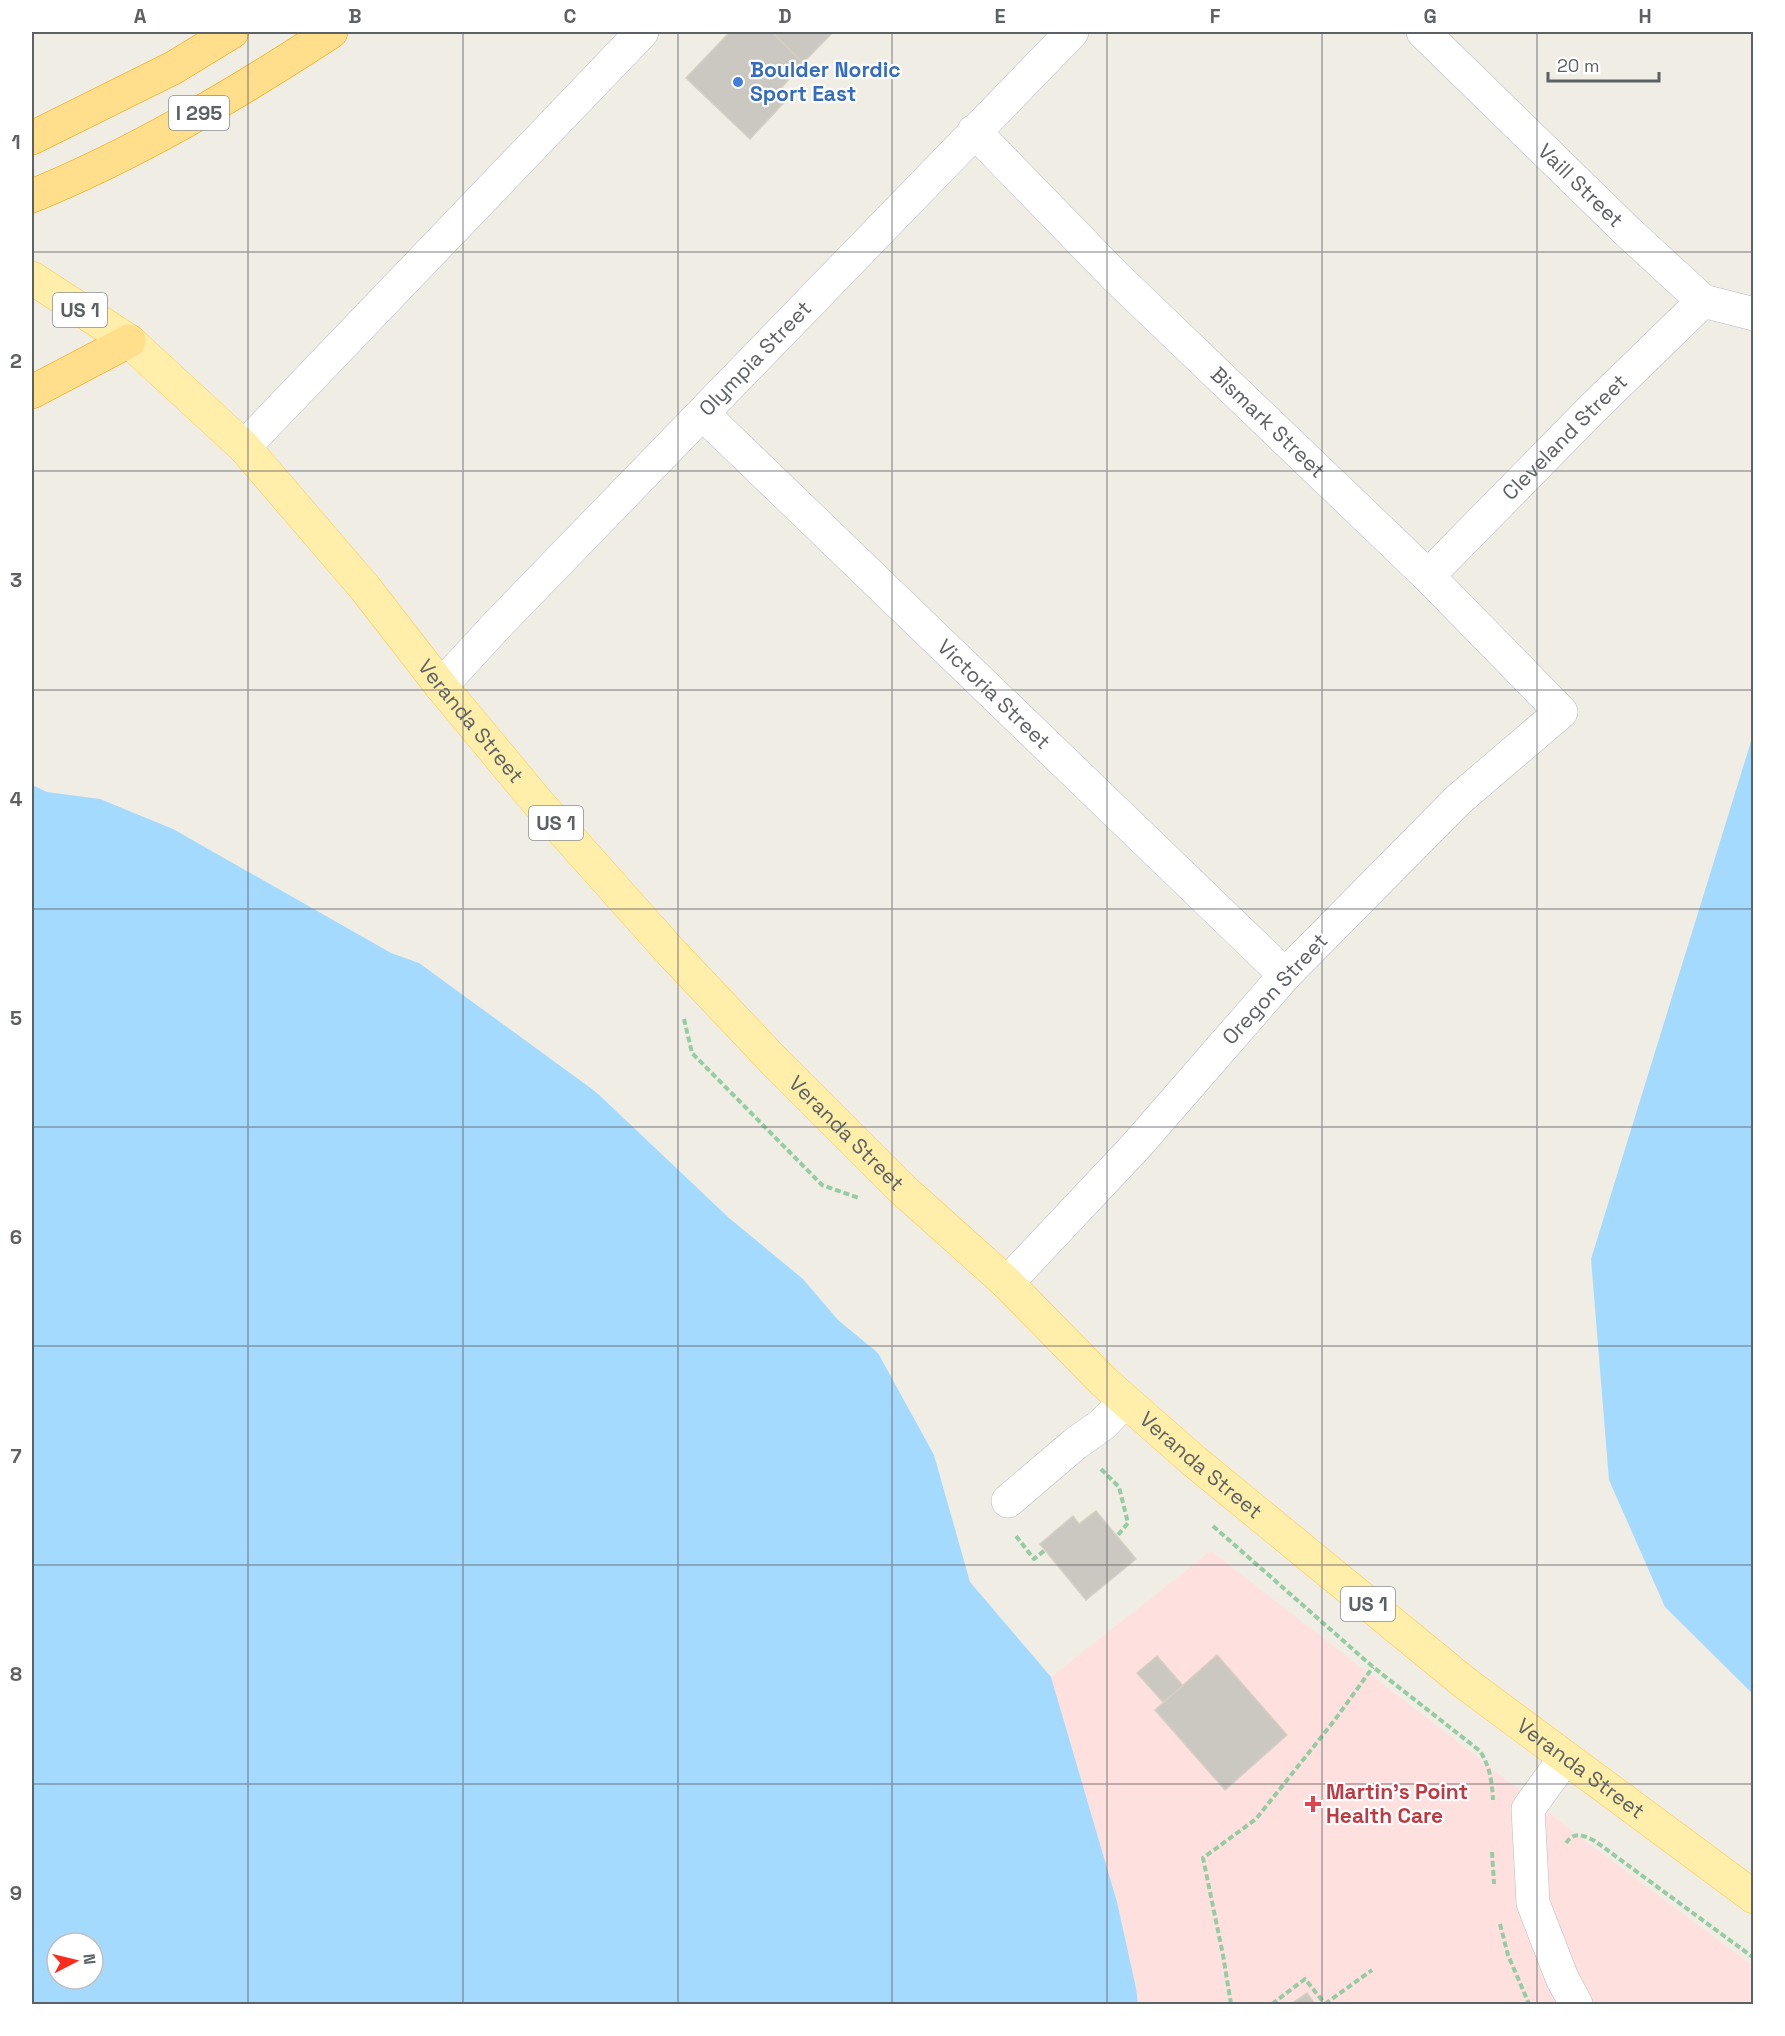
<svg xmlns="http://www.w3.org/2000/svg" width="1785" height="2036" font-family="'Space Grotesk',sans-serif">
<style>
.medical{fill:#fee1df}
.water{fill:#a5daff;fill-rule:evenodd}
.pier{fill:#f0ede4}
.building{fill:#cbc8c1;stroke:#d6cfc2;stroke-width:1.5}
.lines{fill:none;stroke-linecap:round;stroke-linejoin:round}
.minor-casing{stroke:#b9bcc1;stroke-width:34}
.major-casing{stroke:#ffca4e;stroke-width:34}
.highway-casing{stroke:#f4a300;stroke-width:34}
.path{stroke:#96cca4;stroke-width:4;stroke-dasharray:6 3;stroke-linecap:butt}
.minor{stroke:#fff;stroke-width:33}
.major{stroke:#ffefaa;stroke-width:33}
.highway{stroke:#ffdf8c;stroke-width:33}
.grid{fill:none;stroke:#5c6166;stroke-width:1.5;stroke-opacity:0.55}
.shop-dot{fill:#3f7fe0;stroke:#fff;stroke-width:2}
.health-dot{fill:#e0444e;stroke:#fff;stroke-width:2}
.labels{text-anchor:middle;stroke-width:4.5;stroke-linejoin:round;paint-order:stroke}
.shield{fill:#fff;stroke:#8d9094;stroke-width:1.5}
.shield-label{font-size:20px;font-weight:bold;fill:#5c6166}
.shop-label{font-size:21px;font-weight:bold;fill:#366cbe;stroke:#fff;text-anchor:start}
.street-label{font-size:21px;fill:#5c6166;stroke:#fff}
.health-label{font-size:21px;font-weight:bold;fill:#be3a42;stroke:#fff;text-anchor:start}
.neatline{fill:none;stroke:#5c6166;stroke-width:2}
.grid-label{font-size:20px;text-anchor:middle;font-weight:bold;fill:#5c6166}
</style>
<rect width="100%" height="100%" fill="#f0ede4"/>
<!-- medical -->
<path class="medical" d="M1211,1551L1588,1843L1753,1966V2004H1138L1136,1988L1117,1902L1051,1677Z"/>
<!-- water -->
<path class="water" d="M32,727L390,924L760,1226L878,1353L934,1455L970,1582L1051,1677L1117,1902L1136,1988L1138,2004H32ZM57,1943H93V1979H57Z
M1753,735V1694L1665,1607L1609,1480L1591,1259Z"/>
<!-- pier -->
<path class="pier" d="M32,724L164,784L392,922L762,1224L880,1350L878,1353L838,1320L803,1279L729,1218L596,1092L419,963L391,953L173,829L100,799L47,792L32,785Z"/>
<!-- building -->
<path class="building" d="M730,32H772L803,63L782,87L791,95L750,139L686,78Z
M772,32H833L803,63Z
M1096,1511L1136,1559L1086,1600L1040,1544L1073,1516L1079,1524Z
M1217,1655L1287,1735L1225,1790L1155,1710Z
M1157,1656L1183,1686L1163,1702L1137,1673Z
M1307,1993L1315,2004H1291Z"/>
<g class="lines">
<!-- minor casing -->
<g class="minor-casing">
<g id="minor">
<path id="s1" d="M1423,32L1628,232L1703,301L1754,314"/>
<path id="s2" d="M974,131L1116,277L1428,576L1561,712L1458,800L1285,975L1137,1145L1007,1283"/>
<path id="s3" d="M703,414L1285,975"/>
<path d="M244,447L642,32"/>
<path id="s4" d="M1428,576L1593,408L1703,301"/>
<path id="s5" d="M441,686L498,624L1072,32"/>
<path d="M1008,1501L1075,1444L1103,1424L1125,1401"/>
<path d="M1565,1758L1528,1809L1533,1903L1562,1978L1576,2004"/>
</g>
</g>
<!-- major casing -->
<g class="major-casing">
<g id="major">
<path id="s6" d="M32,278L129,341L244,447L365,588L441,686L539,804L670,951L775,1062L901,1188L1007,1283L1104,1382L1194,1461L1465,1683L1754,1897"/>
</g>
</g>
<!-- highway casing -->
<g class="highway-casing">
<path id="highway" d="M32,138L173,68L232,32
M32,196C137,153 236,94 331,32
M32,392L129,341"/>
</g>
<!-- path -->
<path class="path" d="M684,1019L692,1053L822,1185L859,1198
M1101,1469L1119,1487L1128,1523L1117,1536
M1213,1526L1373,1667L1480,1751C1490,1767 1492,1781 1493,1800
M1016,1536L1034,1559L1045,1550
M1566,1843C1574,1831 1583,1835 1595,1841L1754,1958
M1492,1852L1494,1884
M1500,1924L1508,1955L1529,2004
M1231,2004L1223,1955L1203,1858L1256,1819L1334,1721L1373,1667
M1272,2004L1305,1979L1325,2004
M1325,2004L1372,1970"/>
<!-- minor -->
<use href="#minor" class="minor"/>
<!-- major -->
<use href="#major" class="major"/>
<!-- highway -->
<use href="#highway" class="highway"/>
</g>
<!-- grid -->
<path class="grid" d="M248,32V2004M463,32V2004M678,32V2004M892,32V2004M1107,32V2004M1322,32V2004M1537,32V2004M32,252H1754M32,471H1754M32,690H1754M32,909H1754M32,1127H1754M32,1346H1754M32,1565H1754M32,1784H1754"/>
<!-- markers -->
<circle class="shop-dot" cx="738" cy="82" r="6"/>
<path class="health-dot" d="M1310 1795h6v6h6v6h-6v6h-6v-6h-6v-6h6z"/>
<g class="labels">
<!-- shield labels -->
<g class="shield">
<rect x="169" y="96" width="60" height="34" rx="4.5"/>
<rect x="53" y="293" width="54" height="34" rx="4.5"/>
<rect x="529" y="806" width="54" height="34" rx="4.5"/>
<rect x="1341" y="1587" width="54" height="34" rx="4.5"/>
</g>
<g class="shield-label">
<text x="199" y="120">I 295</text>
<text x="80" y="317">US 1</text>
<text x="556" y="830">US 1</text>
<text x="1368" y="1611">US 1</text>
</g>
<!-- shop labels -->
<g class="shop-label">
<text x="750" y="77">Boulder Nordic<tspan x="750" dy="24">Sport East</tspan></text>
</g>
<!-- street labels -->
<g class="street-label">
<text dy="7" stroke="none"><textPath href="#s1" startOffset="220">Vaill Street</textPath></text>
<text dy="7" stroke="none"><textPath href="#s5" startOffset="454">Olympia Street</textPath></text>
<text dy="7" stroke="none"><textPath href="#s2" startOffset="414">Bismark Street</textPath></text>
<text dy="7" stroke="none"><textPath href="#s4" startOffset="195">Cleveland Street</textPath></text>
<text dy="7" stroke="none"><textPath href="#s3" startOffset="404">Victoria Street</textPath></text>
<text dy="7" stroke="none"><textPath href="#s6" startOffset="628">Veranda Street</textPath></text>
<text transform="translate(1275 989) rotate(-47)" y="7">Oregon Street</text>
<text dy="7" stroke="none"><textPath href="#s6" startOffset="1186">Veranda Street</textPath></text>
<text dy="7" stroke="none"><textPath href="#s6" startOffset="1672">Veranda Street</textPath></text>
<text dy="7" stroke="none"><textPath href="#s6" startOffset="2158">Veranda Street</textPath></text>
</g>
<!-- health labels -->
<g class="health-label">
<text x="1326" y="1799">Martin's Point<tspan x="1326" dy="24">Health Care</tspan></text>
</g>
</g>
<!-- border -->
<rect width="1785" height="2036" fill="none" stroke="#ffffff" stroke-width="66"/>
<!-- north arrow -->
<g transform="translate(75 1961) rotate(83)"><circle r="28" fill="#ffffff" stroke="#bec0c2" stroke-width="1.5"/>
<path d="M0-4.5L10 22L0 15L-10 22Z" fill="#fc2b1e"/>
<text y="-9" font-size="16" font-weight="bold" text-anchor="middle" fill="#5c6166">N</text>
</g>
<!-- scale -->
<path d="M1548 72v9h111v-9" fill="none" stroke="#5c6166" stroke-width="3"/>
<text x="1557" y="72" font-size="18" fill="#5c6166" stroke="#ffffff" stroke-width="4.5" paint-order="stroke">20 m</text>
<rect x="33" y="33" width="1719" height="1970" class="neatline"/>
<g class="grid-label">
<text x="140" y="23">A</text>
<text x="355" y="23">B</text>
<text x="570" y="23">C</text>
<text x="785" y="23">D</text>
<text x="1000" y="23">E</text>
<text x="1215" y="23">F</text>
<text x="1430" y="23">G</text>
<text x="1645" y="23">H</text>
<text x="16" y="149">1</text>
<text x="16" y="368">2</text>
<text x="16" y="587">3</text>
<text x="16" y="806">4</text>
<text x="16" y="1025">5</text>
<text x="16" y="1244">6</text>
<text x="16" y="1463">7</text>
<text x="16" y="1681">8</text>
<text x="16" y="1900">9</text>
</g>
</svg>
